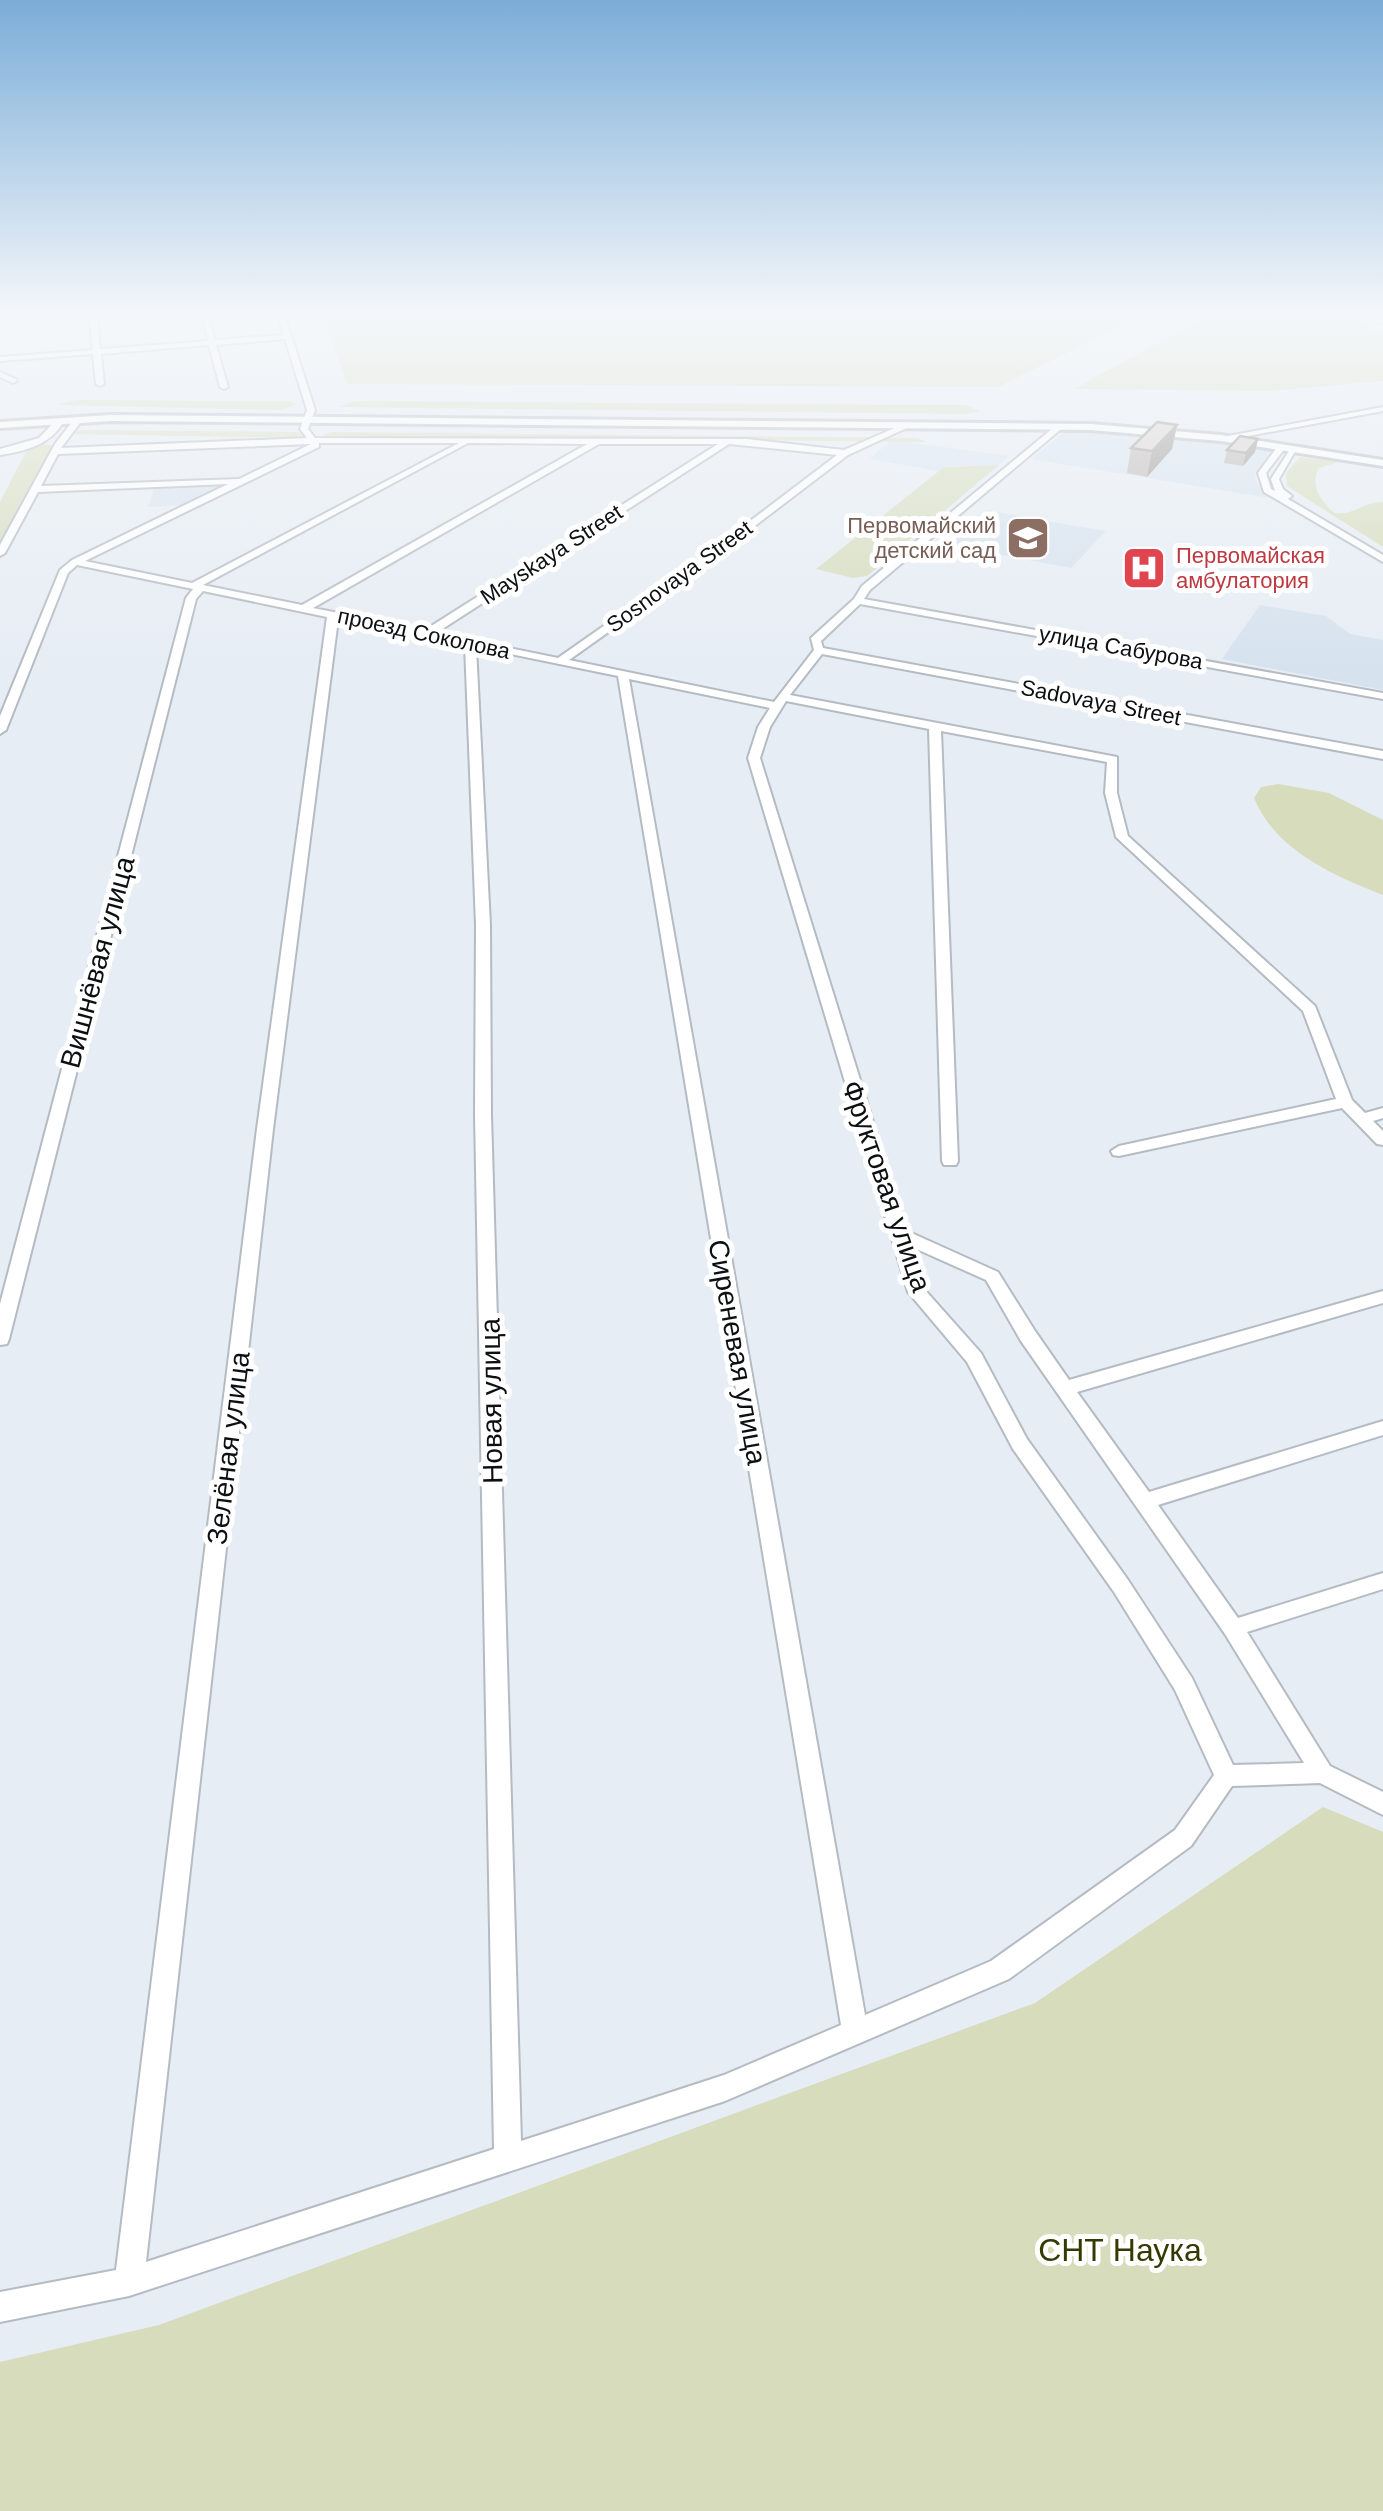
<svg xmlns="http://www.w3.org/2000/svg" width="1383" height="2511" font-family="Helvetica,sans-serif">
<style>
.built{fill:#d6e2ee}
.green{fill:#d6dcbc}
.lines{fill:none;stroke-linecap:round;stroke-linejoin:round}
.stream{stroke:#59768c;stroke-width:2.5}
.minor-casing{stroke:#b5bbc2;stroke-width:4}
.tertiary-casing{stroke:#b5bbc2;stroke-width:6}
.minor{fill:#fff;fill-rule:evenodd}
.tertiary{fill:#fff;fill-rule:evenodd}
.wall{fill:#bbb3af}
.shaded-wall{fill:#98928e}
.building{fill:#d9d0cb;stroke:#98928e;stroke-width:2.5}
.labels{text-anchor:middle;stroke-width:10;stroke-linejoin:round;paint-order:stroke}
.far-education-label{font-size:22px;fill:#785e54;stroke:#fff;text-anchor:end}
.far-street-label{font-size:22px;fill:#0d0f11;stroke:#fff}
.far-health-label{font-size:22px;fill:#be3a42;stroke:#fff;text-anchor:start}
.street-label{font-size:28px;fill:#0d0f11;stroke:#fff}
.near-park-label{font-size:32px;fill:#343a02;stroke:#fff}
</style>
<rect width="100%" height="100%" fill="#e7edf4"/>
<!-- built -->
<path class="built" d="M1067,430L1150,434L1272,450L1255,474L1256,482L1270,498L1031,459Z
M892,440L1009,456L999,465L947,466L939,471L869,459Z
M226,484L188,505L148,507L155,487Z
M987,510L1045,521L1106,531L1071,568L948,545Z
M1260,605L1326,616L1350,634L1383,640V690L1222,659Z"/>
<!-- green -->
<path class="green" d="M323,316H1141L998,387L347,384Z
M1208,316H1346L1383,335V381L1270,391L1074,389Z
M76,400L286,401L297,404L281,410L58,405Z
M355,401L965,405L980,411L967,414L339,407Z
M82,430L297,432L304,434L294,438L70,434Z
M331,432L917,438L927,442L321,436Z
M39,443L53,446L0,552V502L29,446Z
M1300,457L1338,462L1319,468C1309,485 1321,501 1334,513C1353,516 1363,502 1383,502V547L1287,486L1286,473Z
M999,465L867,576L853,578L816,569L944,467Z
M1278,784L1329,793L1383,820V895C1333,875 1276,851 1254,798L1261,787Z
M1323,1807L1383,1832V2511H0V2362L159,2325L1035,2003Z"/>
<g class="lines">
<!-- stream -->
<path class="stream" d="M0,318L5,316"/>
<!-- minor casing -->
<g class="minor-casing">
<path id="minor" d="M89,316H97L100,349L208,341L202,316H209L215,340L283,335L278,316H285L315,410L308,429L315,438L747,439L844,450L904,424L911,426L848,455L714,557L569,660L774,702L814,650L811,638L854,599L862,586L1058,424L1061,429L870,590L864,599L1383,693V699L860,604L821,641L823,648L1383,751V759L822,654L790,695L1117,757V793L1128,836L1315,1006L1352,1100L1365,1113L1383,1108V1118L1373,1121L1383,1131V1145L1377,1144L1342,1108L1119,1156L1113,1155L1111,1151L1119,1146L1336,1099L1303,1011L1116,837L1105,793L1107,762L941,731L958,1161L956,1165H944L942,1161L929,729L786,701L770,727L760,758L907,1231L998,1272L1035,1331L1069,1380L1383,1291V1303L1077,1392L1149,1492L1383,1421V1435L1158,1505L1238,1618L1383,1573V1589L1247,1632L1330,1766L1383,1792V1815L1320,1783L1232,1786L1191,1846L1009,1979L725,2101L129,2296L0,2322V2292L116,2270L257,1129L327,617L203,591L196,599L9,1339L7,1344L0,1345V1304L186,598L193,589L77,565L68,573L6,730L0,734V716L60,570L72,560L228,484L38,492L5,553L0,556V545L55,444L76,417L83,419L61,448L307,438L300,429L307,410L285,339L216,345L228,387L224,389L220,387L209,345L101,354L104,384L100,386L96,384L93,354L0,361V357L93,350ZM319,443H459L192,583L85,561L319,447ZM468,443L587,444L302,605L203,585ZM311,444L239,479L41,486L58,454ZM599,444H718L425,630L313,608ZM729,444L837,455L708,553L558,658L436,633ZM338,619L465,645L476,925L475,1115L494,2149L146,2262L273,1129ZM476,647L618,676L841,2025L724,2075L521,2141L491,1115L490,925ZM629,679L770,708L758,727L748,758L908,1292L967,1362L1013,1449L1114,1592L1175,1690L1214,1775L1175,1830L991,1961L865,2015ZM912,1247L986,1280L1021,1341L1225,1634L1304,1763L1233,1765L1192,1678L1128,1580L1027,1439L981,1353L925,1290Z
M1367,316L1383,318V323L1367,318Z
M0,372L16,379L17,381L13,383L0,377Z
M1383,407V411L1221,441L1217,438Z
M57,419L64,421C50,445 26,451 0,455V449L39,438Z
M1278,446L1285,448L1266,473L1271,489L1275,491L1271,479L1291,448H1297L1279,479L1283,489L1292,496L1288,499L1383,555V562L1264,492L1258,473Z"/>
</g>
<!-- tertiary casing -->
<g class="tertiary-casing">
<path id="tertiary" d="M111,415L1091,424L1221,435L1383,460V466L1221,441L1091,430L111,421L0,428V422Z"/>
</g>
<!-- minor -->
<use href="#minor" class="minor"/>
<!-- tertiary -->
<use href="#tertiary" class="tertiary"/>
</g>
<!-- wall -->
<path class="wall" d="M1177,425L1172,449L1147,477L1127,473L1131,448Z
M1258,439L1255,452L1243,466L1224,463L1227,450Z"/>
<!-- shaded-wall -->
<path class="shaded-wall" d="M1177,425L1172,449L1147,477L1152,451Z
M1258,439L1255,452L1243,466L1246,453Z"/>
<!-- building -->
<path class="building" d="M1157,422L1177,425L1152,451L1131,448Z
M1240,436L1258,439L1246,453L1227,450Z"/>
<!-- sky -->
<linearGradient id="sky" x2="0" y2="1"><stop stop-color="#7badd8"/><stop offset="0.47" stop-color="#f4f7fa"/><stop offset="1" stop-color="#f4f7fa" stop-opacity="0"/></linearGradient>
<rect width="1383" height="668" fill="url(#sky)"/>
<!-- icons -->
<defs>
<g id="school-square" transform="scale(2.25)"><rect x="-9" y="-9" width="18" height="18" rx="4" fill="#8d6e63" stroke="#fff"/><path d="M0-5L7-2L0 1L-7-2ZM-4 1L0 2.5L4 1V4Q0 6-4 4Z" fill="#fff"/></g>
<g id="hospital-square" transform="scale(2.25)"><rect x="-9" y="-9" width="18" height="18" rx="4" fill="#e0444e" stroke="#fff"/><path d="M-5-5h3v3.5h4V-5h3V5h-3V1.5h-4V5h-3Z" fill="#fff"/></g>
</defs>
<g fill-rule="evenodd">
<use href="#school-square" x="1028" y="538"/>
<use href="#hospital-square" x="1144" y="568"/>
</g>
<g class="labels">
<!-- far-education labels -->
<g class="far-education-label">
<text x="996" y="533">Первомайский<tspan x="996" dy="25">детский сад</tspan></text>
</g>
<!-- far-street labels -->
<g class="far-street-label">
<text transform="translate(551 554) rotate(-33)" y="8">Mayskaya Street</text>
<text transform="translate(679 576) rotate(-36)" y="8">Sosnovaya Street</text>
<text transform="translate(424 633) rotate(12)" y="8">проезд Соколова</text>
<text transform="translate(1121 647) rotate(10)" y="8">улица Сабурова</text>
<text transform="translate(1101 702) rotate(11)" y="8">Sadovaya Street</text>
</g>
<!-- far-health labels -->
<g class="far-health-label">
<text x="1176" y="563">Первомайская<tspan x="1176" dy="25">амбулатория</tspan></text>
</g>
<!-- street labels -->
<g class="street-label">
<text transform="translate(97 962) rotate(-75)" y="10">Вишнёвая улица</text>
<text transform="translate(887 1186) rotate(71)" y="10">Фруктовая улица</text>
<text transform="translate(738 1352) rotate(80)" y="10">Сиреневая улица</text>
<text transform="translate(491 1401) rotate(-91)" y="10">Новая улица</text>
<text transform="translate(228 1448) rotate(-83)" y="10">Зелёная улица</text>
</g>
<!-- near-park labels -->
<g class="near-park-label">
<text x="1120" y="2261">СНТ Наука</text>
</g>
</g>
</svg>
